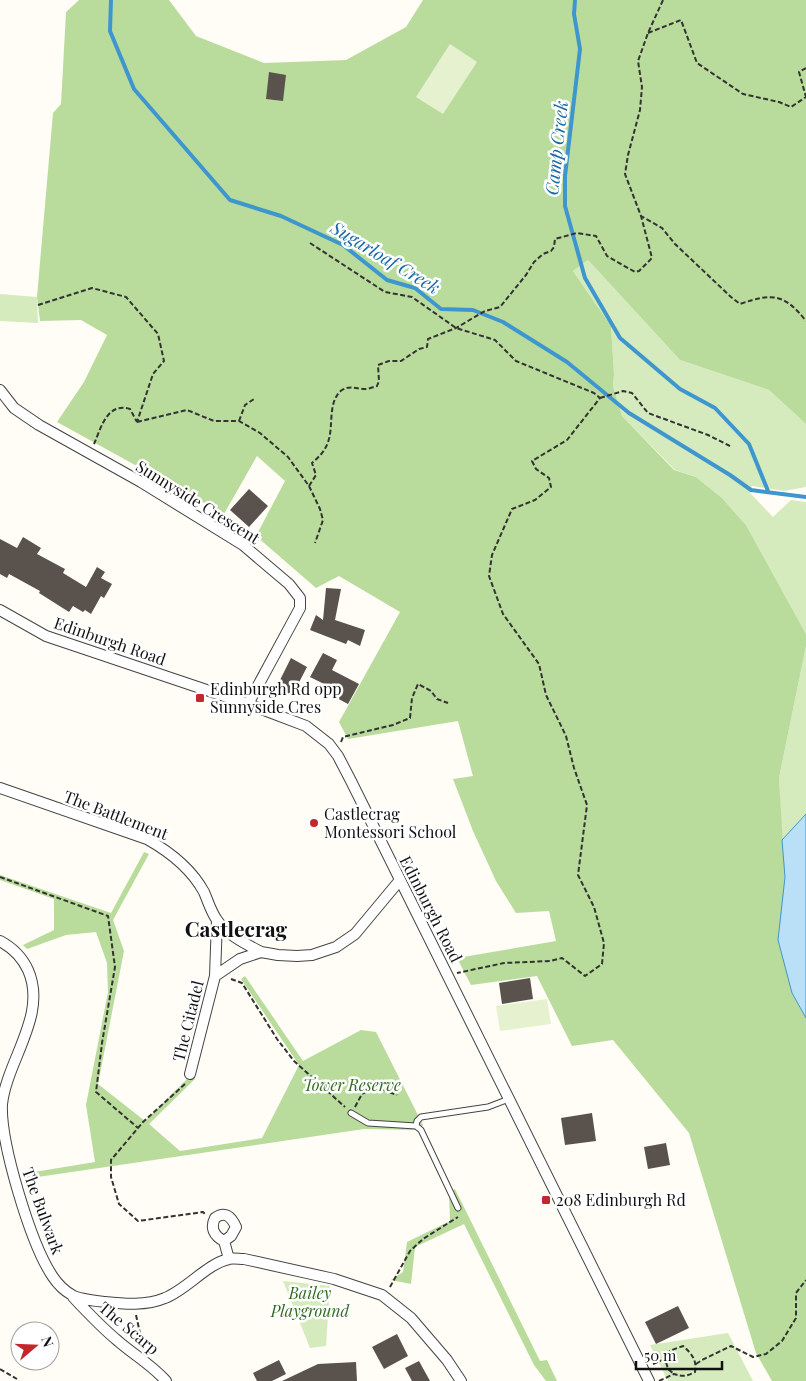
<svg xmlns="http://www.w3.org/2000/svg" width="806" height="1381" font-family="'Playfair Display',serif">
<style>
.green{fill:#d5ebbd}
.forest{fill:#b9dc9c}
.pitch{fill:#e6f2cf}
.water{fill:#b9e0f7;stroke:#3f96cf}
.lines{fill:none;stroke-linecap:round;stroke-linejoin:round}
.stream{stroke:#3f96cf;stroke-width:4}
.building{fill:#5a524d}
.service-casing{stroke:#444;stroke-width:7}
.minor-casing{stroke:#444;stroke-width:12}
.path{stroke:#333;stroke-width:2;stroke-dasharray:5 2.5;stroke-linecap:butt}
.service{stroke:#fff;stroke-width:5}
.minor{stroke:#fff;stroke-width:10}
.poi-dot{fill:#c4262e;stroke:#fff;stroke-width:2}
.labels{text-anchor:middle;stroke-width:5;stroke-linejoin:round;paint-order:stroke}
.street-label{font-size:16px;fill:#111;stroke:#fff}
.poi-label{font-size:16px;fill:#111;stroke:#fff;text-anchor:start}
.park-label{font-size:16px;font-style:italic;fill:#2f6b1f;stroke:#fff}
.water-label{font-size:18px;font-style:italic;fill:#1768a6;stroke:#fff}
.district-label{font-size:21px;font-weight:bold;fill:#111;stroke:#fff}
</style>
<rect width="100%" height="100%" fill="#fffdf5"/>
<!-- green -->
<path class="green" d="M588,260L680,360L769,390L806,424V487L784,491L752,486L750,493L773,517L791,500L806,502V634L746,525L722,498L696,477L675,470L622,416L613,386L614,374L611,326L573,271Z
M0,294L37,297L38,323L0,321Z
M806,646V814L782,840L779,778Z
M283,1281L330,1286L326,1346L310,1348Z
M728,1333L753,1381H668L650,1345Z"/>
<!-- forest -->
<path class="forest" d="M79,0H169L196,36L264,63L346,60L406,27L423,0H806V424L769,390L680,360L588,260L573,271L611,326L614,374L613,386L622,416L674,470L696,477L722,498L746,525L806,634V646L779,778L785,877L783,900L792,993L806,1018V1381H772L756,1353L689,1133L613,1040L572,1046L537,976L471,985L457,958L556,941L549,911L516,913L496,881L473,831L453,779L473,776L458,721L348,739L339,722L400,612L339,576L316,588L256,536L285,481L257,456L224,514L57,422L84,382L107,335L81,320L40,321L37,297L53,113L61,104L66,12Z
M144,852L149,854L113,920L124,951L98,1084L145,1121L191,1075L195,1079L149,1124L180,1151L262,1138L299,1065L241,979L245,976L303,1061L361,1030L376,1032L423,1125L419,1130L364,1129L24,1179L22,1174L95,1162L86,1105L108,992L107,963L96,932L66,935L27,949L23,945L54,930V899L0,880V875L111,913Z
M455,1189L540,1361L547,1360L557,1381H546L534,1365L464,1224L415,1247L411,1284L391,1280L403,1272L407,1242L450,1221L449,1193Z"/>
<!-- pitch -->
<path class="pitch" d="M450,44L477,62L443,114L416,97Z
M547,999L551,1024L500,1031L496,1006Z"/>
<!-- water -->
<path class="water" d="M806,814V1018L792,993L778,940L785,877L782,840Z"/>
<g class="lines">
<!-- stream -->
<path class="stream" d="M111,0L110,31L134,89L230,200L281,216L343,245L387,280L415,288L441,309L473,310L503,322L567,362L629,413L730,475L751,490L806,497
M575,0L574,14L580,49L565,176V206L585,278L620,338L680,389L715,408L749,444L768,491"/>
</g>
<!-- building -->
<path class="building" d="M269,72L286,75L283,101L266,99Z
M249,489L268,506L249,527L230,510Z
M23,537L41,548L37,554L65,569L63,573L86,587L97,567L105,572L101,578L112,584L104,598L101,596L91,614L85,610L83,612L73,606L69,612L39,593L40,591L9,574L7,578L0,574V539L17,548Z
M326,588L341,589L335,620L365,630L360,646L348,640L346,644L310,630L316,615L323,620Z
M323,653L337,660L332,670L359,684L348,704L331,695L334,689L310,677Z
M291,658L307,667L292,696L276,688Z
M530,978L533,999L502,1004L499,983Z
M592,1113L596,1141L565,1145L561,1118Z
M666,1143L670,1165L648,1169L644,1147Z
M678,1306L689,1328L656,1344L645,1322Z
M397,1334L408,1356L384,1369L372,1347Z
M279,1360L286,1374L272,1381H257L253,1373Z
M419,1361L430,1381H412L405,1368Z
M356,1362L357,1381H282L318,1364Z"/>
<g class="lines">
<!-- service casing -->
<g class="service-casing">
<path id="service" d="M351,1113L368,1123L416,1126L417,1121L421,1117L488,1107L509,1099
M416,1126L421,1130L458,1208"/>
</g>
<!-- minor casing -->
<g class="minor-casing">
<path id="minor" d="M0,390L14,408L39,425L141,482L243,545L289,584L300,598V608L248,704
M0,610L46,636L248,704L306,726L329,744L338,756L351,781L649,1381
M0,788L147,839C170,852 191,868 204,892C208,901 211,912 217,920C227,935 246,944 261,952
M0,941C13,948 22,957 28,970C48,1015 7,1060 2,1104C0,1142 31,1245 53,1277C57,1283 65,1291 72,1295C77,1299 97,1301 105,1302C124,1304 146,1306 165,1298C186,1290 208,1263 229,1259C233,1258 239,1259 244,1259L334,1279L382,1295L411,1318L447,1360L461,1381
M215,976L217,920
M190,1074L215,976L240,959L261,952L278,955L297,956L312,955L336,947L355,934L400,880
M224,1241L231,1236L236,1227C231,1216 225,1211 215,1218C210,1228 214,1236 224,1241L229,1259
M73,1297C87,1312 101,1327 118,1341C134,1355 152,1365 166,1381"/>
</g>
<!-- path -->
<path class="path" d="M663,0L648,33L638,61L642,87L640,110L628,155L625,174L641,216L662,228L675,244L731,297L740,304C772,293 784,293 806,321
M648,33L681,20L697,63L743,94L779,102L791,107L806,97
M806,68L799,72L806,97
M310,243L385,292L412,297L456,328L495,340L516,361L594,393L600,398L567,440L532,461L536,469L549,478L551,487L535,500L512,509L492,555L489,576L503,614L539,664L546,695L566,736L574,768L587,805L578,875L594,907L604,943L602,964L585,976L562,958L550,961L504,963L457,973
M38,305L92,288L126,297L158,334L164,361L153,374L137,422
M600,398L623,391L632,393L648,413L708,435L730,446
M239,421L245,405L254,399
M137,422L187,410L214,421H239L260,433L288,457L309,486L316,475L312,463C319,457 325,451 328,442C334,427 327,401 342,390C350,385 357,389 365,389C369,389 373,387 377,386L379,381L378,365L389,361H401L419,349L427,347L428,339L456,328L485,311L500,307L526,275L534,262L543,254L551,251L554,247L555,239L577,233L596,236L607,256L635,272L639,271L652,258L641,216
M94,444C101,428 107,402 130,409L137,422
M309,486L320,509L323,520L315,543
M341,742L343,737L393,725L410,718L412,698L418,684L431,691L437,699L448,703
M0,877L108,916L115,967L102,1043L96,1092L138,1128
M231,979L242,983L277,1039L294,1061L345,1107
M185,1084L143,1122L111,1160V1177L119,1204L138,1221L203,1212L205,1214
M355,1107L362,1094L376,1087L397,1095
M390,1287L410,1251L423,1239L458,1217
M136,1315L143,1347
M653,1364L665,1359
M696,1364L702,1360L731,1346L753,1357L766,1354L782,1341L796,1318V1293L806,1280
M0,1369L17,1379
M659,1381L674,1374C683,1377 687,1376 695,1372C697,1360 692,1354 683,1346L672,1350L664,1355L668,1369L674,1374"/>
<!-- service -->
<use href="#service" class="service"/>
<!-- minor -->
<use href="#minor" class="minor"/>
</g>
<!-- markers -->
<g class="poi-dot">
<rect x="195" y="693" width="10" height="10" rx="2.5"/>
<circle cx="314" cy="823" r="5"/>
<rect x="541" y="1195" width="10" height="10" rx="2.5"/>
</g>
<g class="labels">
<!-- street labels -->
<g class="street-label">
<text transform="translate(198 502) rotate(32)" y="6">Sunnyside Crescent</text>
<text transform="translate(110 641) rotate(19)" y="6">Edinburgh Road</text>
<text transform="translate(116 815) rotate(21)" y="6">The Battlement</text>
<text transform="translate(431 909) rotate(63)" y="6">Edinburgh Road</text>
<text transform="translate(188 1021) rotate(-76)" y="6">The Citadel</text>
<text transform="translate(43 1211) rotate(70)" y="6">The Bulwark</text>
<text transform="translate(129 1328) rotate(40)" y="6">The Scarp</text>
</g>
<!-- poi labels -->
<g class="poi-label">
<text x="210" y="695">Edinburgh Rd opp<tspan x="210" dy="18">Sunnyside Cres</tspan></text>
<text x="324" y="820">Castlecrag<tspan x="324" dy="18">Montessori School</tspan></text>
<text x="556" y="1206">208 Edinburgh Rd</text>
</g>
<!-- park labels -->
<g class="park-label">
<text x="352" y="1091">Tower Reserve</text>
<text x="310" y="1299">Bailey<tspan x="310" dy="18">Playground</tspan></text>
</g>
<!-- water labels -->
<g class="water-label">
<text transform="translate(557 148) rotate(-84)" y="6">Camp Creek</text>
<text transform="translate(385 258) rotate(31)" y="6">Sugarloaf Creek</text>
</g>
<!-- district labels -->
<g class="district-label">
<text x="236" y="937">Castlecrag</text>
</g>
</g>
<!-- north arrow -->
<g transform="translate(35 1346) rotate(71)"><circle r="24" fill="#ffffff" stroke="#a0a0a0"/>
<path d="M0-4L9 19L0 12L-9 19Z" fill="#c4262e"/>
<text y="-8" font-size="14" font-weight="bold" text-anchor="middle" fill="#111111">N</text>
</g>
<!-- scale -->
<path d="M636 1361v8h86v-8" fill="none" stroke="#111111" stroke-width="2.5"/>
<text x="644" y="1361" font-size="15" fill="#111111" stroke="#ffffff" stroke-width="4" paint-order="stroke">50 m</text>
</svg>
